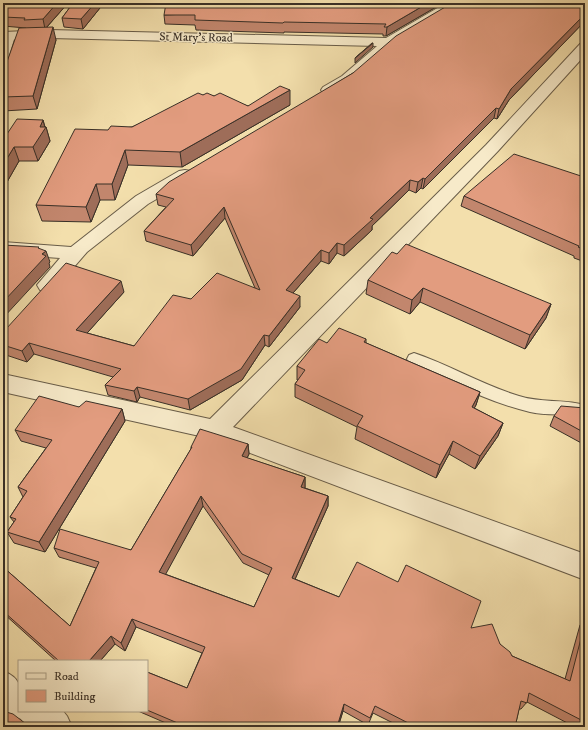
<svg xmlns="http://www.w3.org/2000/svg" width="588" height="730" font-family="'IM FELL DW Pica',serif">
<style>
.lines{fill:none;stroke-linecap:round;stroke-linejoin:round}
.lane-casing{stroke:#685c48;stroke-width:2}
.street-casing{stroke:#685c48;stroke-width:2}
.lane{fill:#f7eac9;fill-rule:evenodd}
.street{fill:#f7eac9;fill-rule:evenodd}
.wall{fill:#c2866d;stroke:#393027;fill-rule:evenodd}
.shaded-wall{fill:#9e6d59;stroke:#393027}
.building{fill:#e29c7f;stroke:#393027;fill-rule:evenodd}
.labels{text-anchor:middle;stroke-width:3;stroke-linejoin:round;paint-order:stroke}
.far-street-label{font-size:12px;fill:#393027;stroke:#f7eac9}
</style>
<rect width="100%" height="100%" fill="#f3dfac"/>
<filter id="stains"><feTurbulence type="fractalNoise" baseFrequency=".005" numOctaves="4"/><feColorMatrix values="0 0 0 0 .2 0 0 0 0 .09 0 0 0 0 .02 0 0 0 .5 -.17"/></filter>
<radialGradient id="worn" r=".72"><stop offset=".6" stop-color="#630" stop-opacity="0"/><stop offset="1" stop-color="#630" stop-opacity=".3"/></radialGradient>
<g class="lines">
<!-- lane casing -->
<g class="lane-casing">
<path id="lane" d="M11,33L15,36L8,59L3,62C3,53 1,37 11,33Z
M414,353C450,365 482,385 519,396C541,403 563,399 585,405V417C567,413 548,416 530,412C488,402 448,381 409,363L407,359L409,355Z"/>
</g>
<!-- street casing -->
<g class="street-casing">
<path id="street" d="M446,3H460L458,6L394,45L352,82L328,94L323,93L321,90L323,87L342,76L377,46L50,38L3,40V32L50,30L386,38Z
M585,43V55L498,151L233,427L585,554V580L213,439L3,392V374L210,419L486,145L580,44Z
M185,170L191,171L193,175L191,179L148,204L87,252L54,290L47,292L40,290L37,285L60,258L3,254V242L71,247L136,196L179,171Z
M3,671C25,680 19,690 19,711H63L67,716L72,727C60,727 26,730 21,719L4,713Z"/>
</g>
<!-- lane -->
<use href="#lane" class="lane"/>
<!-- street -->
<use href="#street" class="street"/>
</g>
<!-- wall -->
<path class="wall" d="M3,3H68L47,27L56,40L37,109L3,111V73L26,28L3,26Z
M73,3H104L83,29L64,27L62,18Z
M443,3L386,36H383V34L284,32V33L196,30L195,25L165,24L164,15Z
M585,3V21L509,100L497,119L494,118L423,189L421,188L416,193L409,190L372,226V230L344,256L337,253L329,264L321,261L293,293L300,307L269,347L265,345L242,380L190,410L140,397L137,402L108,395L105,385L113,377L34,354L27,362L3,354V330L124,292L87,333L134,346L191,299L255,288L225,218L193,256L146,241L144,231L166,207L158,205L156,194L353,73Z
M203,95L214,96L248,106L290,105L182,167L128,165L115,200H100L91,222L42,221L36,205L108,130L132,127Z
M43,120L45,127H46L50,141L38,161H19L3,189V140Z
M584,177L583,180H585V262L574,258V256L461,206L464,196Z
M368,280L551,304L546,318L525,349L420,302L410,314L366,294Z
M366,339V343L480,392L476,405L474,408L503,423L498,436L475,469L449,454L436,478L355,439L357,427L295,397V384L298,380H297V366L327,343Z
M79,407L122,409L125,421L45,552L14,543L7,532L14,522L10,517L23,497L18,487L46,448L21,441L15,430Z
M585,408V445L550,426L554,416Z
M248,444L249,454L247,458L305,477V488L328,496V506L295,579L339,597L471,628L500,644L512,656L565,679L580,625L585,619V727H575L527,702L521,709H519L515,727H401L373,713L368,725L343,711L338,727H175L138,711H147V672L187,688L202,653L136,627L125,651L115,644L100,661H56L3,613V567L70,626L96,568L59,557L54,548L131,550L191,449V447ZM203,506L243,563L269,575L254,607L165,574Z"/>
<!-- shaded-wall -->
<path class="shaded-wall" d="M57,3H68L45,29L43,19Z
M95,3H104L83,29L81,19Z
M428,3H443L386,36L387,27Z
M585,14V21L509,100L497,119L499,109L511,89Z
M53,27L56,40L37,109L33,96Z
M373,43V47L355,63V58Z
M290,90V105L182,167L180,152Z
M496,108L494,118L423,189L425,179Z
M43,120L45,128L46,127L50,141L38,161L33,147L40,127Z
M14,147L19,161L3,189V165Z
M125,150L128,165L115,200L112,184Z
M423,178L421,188L416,193L418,182Z
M410,180L409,190L372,226V230L344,256V245L370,218Z
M96,184L100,200L91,222L86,207Z
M224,207L225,218L193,256L191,245Z
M337,243V253L329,264V253Z
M321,250V261L286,301V290Z
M46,251L50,262L49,263L50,267L3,318V302L42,254Z
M121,281L124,292L80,341L76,330Z
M423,288L420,302L410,314L412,300Z
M300,296V307L269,347V336Z
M551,304L546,318L525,349L530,335Z
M264,335L265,345L242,380L190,410L188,399Z
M29,343L34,354L27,362L22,351Z
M137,387L140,397L137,402L134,391Z
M480,392L476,405L468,420L472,407Z
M122,409L125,421L45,552L39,542Z
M503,423L498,436L475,469L480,456Z
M453,441L449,454L436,478L440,465Z
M248,444L249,454L243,466L242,456Z
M305,477V487L301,496V487Z
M201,496L203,506L162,581L159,572Z
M328,496V506L292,586V578Z
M132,619L136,627L125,651L121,643Z
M111,636L115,644L100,661H89Z
M344,704L343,711L338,727H337Z"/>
<!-- building -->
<path class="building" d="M3,3H57L43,19L24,20L25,18L3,17Z
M73,3H95L81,19L62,18Z
M166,3H428L387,27H384L386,24L284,22L283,23L195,20V15H164Z
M452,3H585V14L511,89L499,109L496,108L425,179L423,178L418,182L410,180L370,218L373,219L344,245L337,243L329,253L321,250L286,290L300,296L269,336L264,335L241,369L188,399L137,387L134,391L105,385L121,369L29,343L22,351L3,345V330L6,329L66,263L121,281L76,330L134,346L173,295L191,299L217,273L260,290L224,207L191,245L144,231L174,199L156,194L169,182L353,73L396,36Z
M53,27L33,96L3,97V73L19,28Z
M372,43H373L355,58Z
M280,86L290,90L180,152L125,150L112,184H96L86,207L36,205L75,129L108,130L111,126L132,127L198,93L203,95L207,93L214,96L220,93L248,106Z
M17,119L43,120L40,127H46L33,147H14L3,165V140Z
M514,154L584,177L582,179L585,180V250L578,247L579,246L464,196Z
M406,244L551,304L530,335L423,288L412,300L368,280L392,252L397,254Z
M3,245L39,247L38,248L46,251L42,254L46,256L3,302Z
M339,328L366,339L364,342L480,392L472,407L503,423L480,456L453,441L440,465L357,426L363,416L295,384L305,370L297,366L319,339L327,343Z
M39,396L79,407L86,401L122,409L39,542L7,532L16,519L10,517L27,491L18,487L52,440L15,430Z
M561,406L585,408V433L554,416Z
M200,429L248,444L242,456L305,477L301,487L328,496L292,578L339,597L357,562L398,582L406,565L481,601L471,628L492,624L500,644L510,652L512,656L570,681L585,623V722L529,693L527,703L521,701L515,727H416L375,706L370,718L344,704L337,727H187L147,710V672L187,688L205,647L132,619L121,643L111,636L89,661H59L3,611V595L5,594L3,593V567L70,626L99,562L54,548L60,529L131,550L192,447H191ZM201,496L242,554L272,568L254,607L159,572Z
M3,711L13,714L30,727H3Z"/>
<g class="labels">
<!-- far-street labels -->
<g class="far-street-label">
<text transform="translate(196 37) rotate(1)" y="4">St Mary's Road</text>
</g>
</g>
<!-- margin -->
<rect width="588" height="730" fill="none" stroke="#f3dfac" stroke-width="16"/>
<rect x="4" y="4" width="580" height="722" fill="none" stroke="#393027" stroke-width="2"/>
<rect x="8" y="8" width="572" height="714" fill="none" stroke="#393027"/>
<!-- legend -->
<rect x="18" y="660" width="130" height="52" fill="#f7eac9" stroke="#aba088"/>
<rect x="26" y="673" width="20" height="6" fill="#f7eac9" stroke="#aba088"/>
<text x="54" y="680" font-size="12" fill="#393027">Road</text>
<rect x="26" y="690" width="20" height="12" fill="#e29c7f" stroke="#aba088"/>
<text x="54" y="700" font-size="12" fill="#393027">Building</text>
<rect width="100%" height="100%" filter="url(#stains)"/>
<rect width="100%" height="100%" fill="url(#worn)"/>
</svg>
